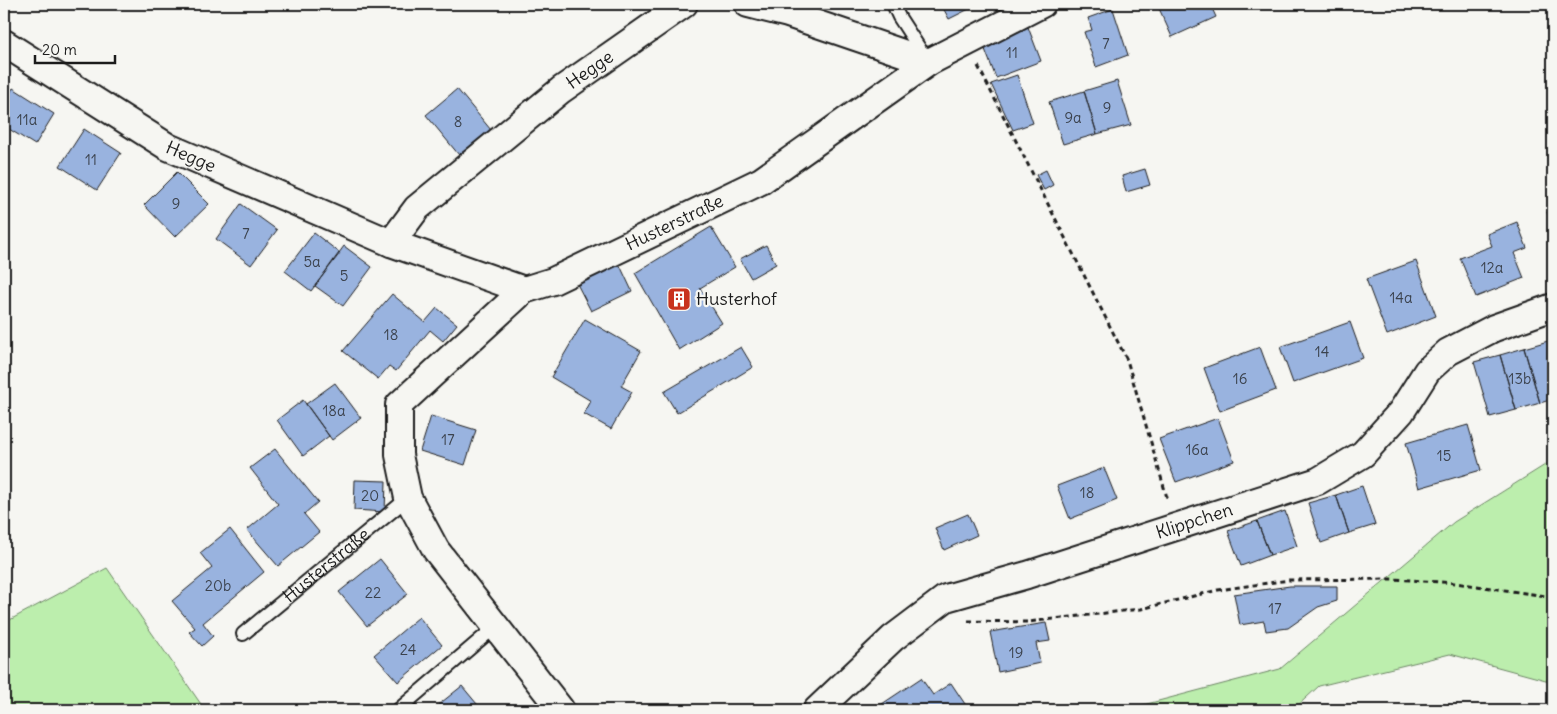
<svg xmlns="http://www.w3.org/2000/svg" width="1557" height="714" font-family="Delius,sans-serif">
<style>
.green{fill:#bceead;stroke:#6c8564}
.building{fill:#99b3df;stroke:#1c1c1c}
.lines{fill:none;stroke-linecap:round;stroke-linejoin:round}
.service-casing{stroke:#1c1c1c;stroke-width:16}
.minor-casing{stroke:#1c1c1c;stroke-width:30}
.path{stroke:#1c1c1c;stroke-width:3;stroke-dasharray:5 4;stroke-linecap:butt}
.service{stroke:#f6f6f2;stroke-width:12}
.minor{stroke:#f6f6f2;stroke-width:26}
.labels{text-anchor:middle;stroke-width:4.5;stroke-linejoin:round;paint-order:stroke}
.number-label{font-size:15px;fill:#3b424d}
.street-label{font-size:18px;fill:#1c1c1c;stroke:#f6f6f2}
.poi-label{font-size:18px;fill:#1c1c1c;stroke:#f6f6f2;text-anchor:start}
</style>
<rect width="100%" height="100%" fill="#f6f6f2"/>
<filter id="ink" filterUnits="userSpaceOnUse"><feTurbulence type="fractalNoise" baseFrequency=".02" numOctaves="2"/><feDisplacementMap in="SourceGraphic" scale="10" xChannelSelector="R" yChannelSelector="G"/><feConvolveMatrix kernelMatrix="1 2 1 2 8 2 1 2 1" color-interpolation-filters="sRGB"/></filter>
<g filter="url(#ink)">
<!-- green -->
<path class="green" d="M1553,460V682L1450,654L1319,686L1293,710H1124L1280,669L1454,522Z
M107,568L205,710H4V623Z"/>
<!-- building -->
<path class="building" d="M941,4H979L949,19Z
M1157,4H1210L1216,17L1172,37Z
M1113,9L1128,55L1096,67L1084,32L1092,30L1088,18Z
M1028,27L1041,61L996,78L983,44Z
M1017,75L1033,123L1013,130L991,84Z
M1117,81L1131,125L1097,134L1084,91Z
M13,88L54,114L35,145L4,126V103Z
M457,89L491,130L459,155L426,115Z
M1084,91L1097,134L1063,144L1049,102Z
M84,129L121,153L97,190L60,166Z
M1145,169L1150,185L1126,192L1122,176Z
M1046,170L1053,185L1044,190L1036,175Z
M177,172L209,204L175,237L144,205Z
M241,204L277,230L251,265L216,239Z
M1553,209V227L1547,212Z
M1517,222L1527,248L1514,253L1524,278L1476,297L1460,258L1492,246L1487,234Z
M711,227L735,267L700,288L722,323L679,350L635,273Z
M314,233L340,253L311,291L285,271Z
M766,245L776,264L751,278L740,259Z
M344,246L372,267L343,306L315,286Z
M617,259L632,291L591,311L575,280Z
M1416,261L1436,316L1387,335L1366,279Z
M392,294L425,322L437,308L457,324L443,341L430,330L396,371L389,366L378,379L343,351Z
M585,319L641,351L621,386L632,392L611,429L584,414L591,401L551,377Z
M1350,322L1363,358L1293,383L1280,347Z
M1553,339V358L1548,341Z
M1548,341L1553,358V399L1540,403L1524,348Z
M741,347L753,367L677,413L664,392Z
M1260,347L1276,390L1220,411L1204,368Z
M1524,348L1540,403L1516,410L1500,355Z
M1500,355L1516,410L1490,417L1474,362Z
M335,383L361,418L332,440L306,404Z
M303,400L329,436L303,456L277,420Z
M431,416L476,430L465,465L420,451Z
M1218,418L1234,461L1176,482L1159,439Z
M1468,425L1481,470L1419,488L1406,443Z
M275,449L318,502L304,514L319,532L278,566L247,530L278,504L250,468Z
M1104,468L1117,500L1070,519L1057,486Z
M355,480L386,481L385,512L354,510Z
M1362,486L1375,525L1349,533L1336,495Z
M1336,495L1349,533L1321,543L1308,503Z
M1285,511L1297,546L1270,555L1257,521Z
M968,514L977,535L944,550L935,528Z
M1257,521L1270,555L1241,566L1228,531Z
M230,529L264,572L203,623L213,636L202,646L189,632L195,628L172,601L212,568L200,553Z
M380,559L408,594L367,626L339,592Z
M1290,586H1337V601L1318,607L1288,628L1266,631L1264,621L1240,625L1234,594Z
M419,617L442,645L398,682L374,655Z
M1046,623L1050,641L1036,643L1040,663L998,672L990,632Z
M921,678L933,695L951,683L969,710H886L882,704Z
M462,686L482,710H432Z
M882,704L886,710H872Z"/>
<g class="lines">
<!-- service casing -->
<g class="service-casing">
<g id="service">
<path d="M893,4L899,17L925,57"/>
<path id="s1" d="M243,634L408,498"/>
<path d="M398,710L495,627"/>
</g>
</g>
<!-- minor casing -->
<g class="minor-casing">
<g id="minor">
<path d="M748,4L788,14L929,62"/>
<path id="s2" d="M4,43L168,147L391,243L524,290"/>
<path id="s3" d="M391,243L417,208L561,90L684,4"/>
<path id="s4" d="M561,710L436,550L408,498L399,455V405L524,290L553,281L761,181L929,62L1042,4"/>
<path id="s5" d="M817,710L893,638L946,598L1027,575L1318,481L1363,454L1401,412L1427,371L1448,352L1494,328L1553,307"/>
</g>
</g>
<!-- path -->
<path class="path" d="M978,66L1127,360L1168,501
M968,621L1028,622L1141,609L1218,590L1289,580L1393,579L1456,583L1553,597"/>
<!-- service -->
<use href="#service" class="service"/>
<!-- minor -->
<use href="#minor" class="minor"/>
</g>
</g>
<!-- icons -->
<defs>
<g id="building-square" transform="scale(1.25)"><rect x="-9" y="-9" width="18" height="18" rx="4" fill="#c8321e" stroke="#f6f6f2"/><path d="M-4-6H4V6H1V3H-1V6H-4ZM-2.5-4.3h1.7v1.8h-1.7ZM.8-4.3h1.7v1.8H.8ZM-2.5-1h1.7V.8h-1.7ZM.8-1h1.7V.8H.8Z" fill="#fff"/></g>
</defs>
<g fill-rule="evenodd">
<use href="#building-square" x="679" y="299"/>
</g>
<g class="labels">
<!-- number labels -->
<g class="number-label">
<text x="1106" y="49">7</text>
<text x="1012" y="58">11</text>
<text x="1107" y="113">9</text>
<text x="1073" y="123">9a</text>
<text x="27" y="125">11a</text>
<text x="458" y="127">8</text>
<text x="91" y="165">11</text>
<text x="176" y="209">9</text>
<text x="246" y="239">7</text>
<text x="312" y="267">5a</text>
<text x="1492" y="273">12a</text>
<text x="344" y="281">5</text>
<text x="1401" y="303">14a</text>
<text x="391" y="340">18</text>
<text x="1322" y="357">14</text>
<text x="1240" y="384">16</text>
<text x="1520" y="384">13b</text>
<text x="334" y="416">18a</text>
<text x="448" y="445">17</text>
<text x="1197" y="455">16a</text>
<text x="1444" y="461">15</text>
<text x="1087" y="498">18</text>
<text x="370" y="501">20</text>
<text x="218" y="591">20b</text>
<text x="373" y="598">22</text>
<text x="1275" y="614">17</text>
<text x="408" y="655">24</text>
<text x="1016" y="658">19</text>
</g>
<!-- street labels -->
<g class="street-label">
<text dy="6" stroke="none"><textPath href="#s3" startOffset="265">Hegge</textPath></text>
<text dy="6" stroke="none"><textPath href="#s2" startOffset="219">Hegge</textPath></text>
<text dy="6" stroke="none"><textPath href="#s4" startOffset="691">Husterstraße</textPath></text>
<text dy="6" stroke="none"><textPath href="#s5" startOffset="431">Klippchen</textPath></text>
<text dy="6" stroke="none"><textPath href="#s1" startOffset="108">Husterstraße</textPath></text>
</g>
<!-- poi labels -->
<g class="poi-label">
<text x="696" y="305">Husterhof</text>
</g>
</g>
<!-- margin -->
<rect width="1557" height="714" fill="none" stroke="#f6f6f2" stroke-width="20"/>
<rect x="10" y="10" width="1537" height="694" fill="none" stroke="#1c1c1c" stroke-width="2" filter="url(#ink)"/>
<!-- scale -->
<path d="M35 55v8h80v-8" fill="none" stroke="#1c1c1c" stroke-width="2.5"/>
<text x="42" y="55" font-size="15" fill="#1c1c1c" stroke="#f6f6f2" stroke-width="4" paint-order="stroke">20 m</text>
</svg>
